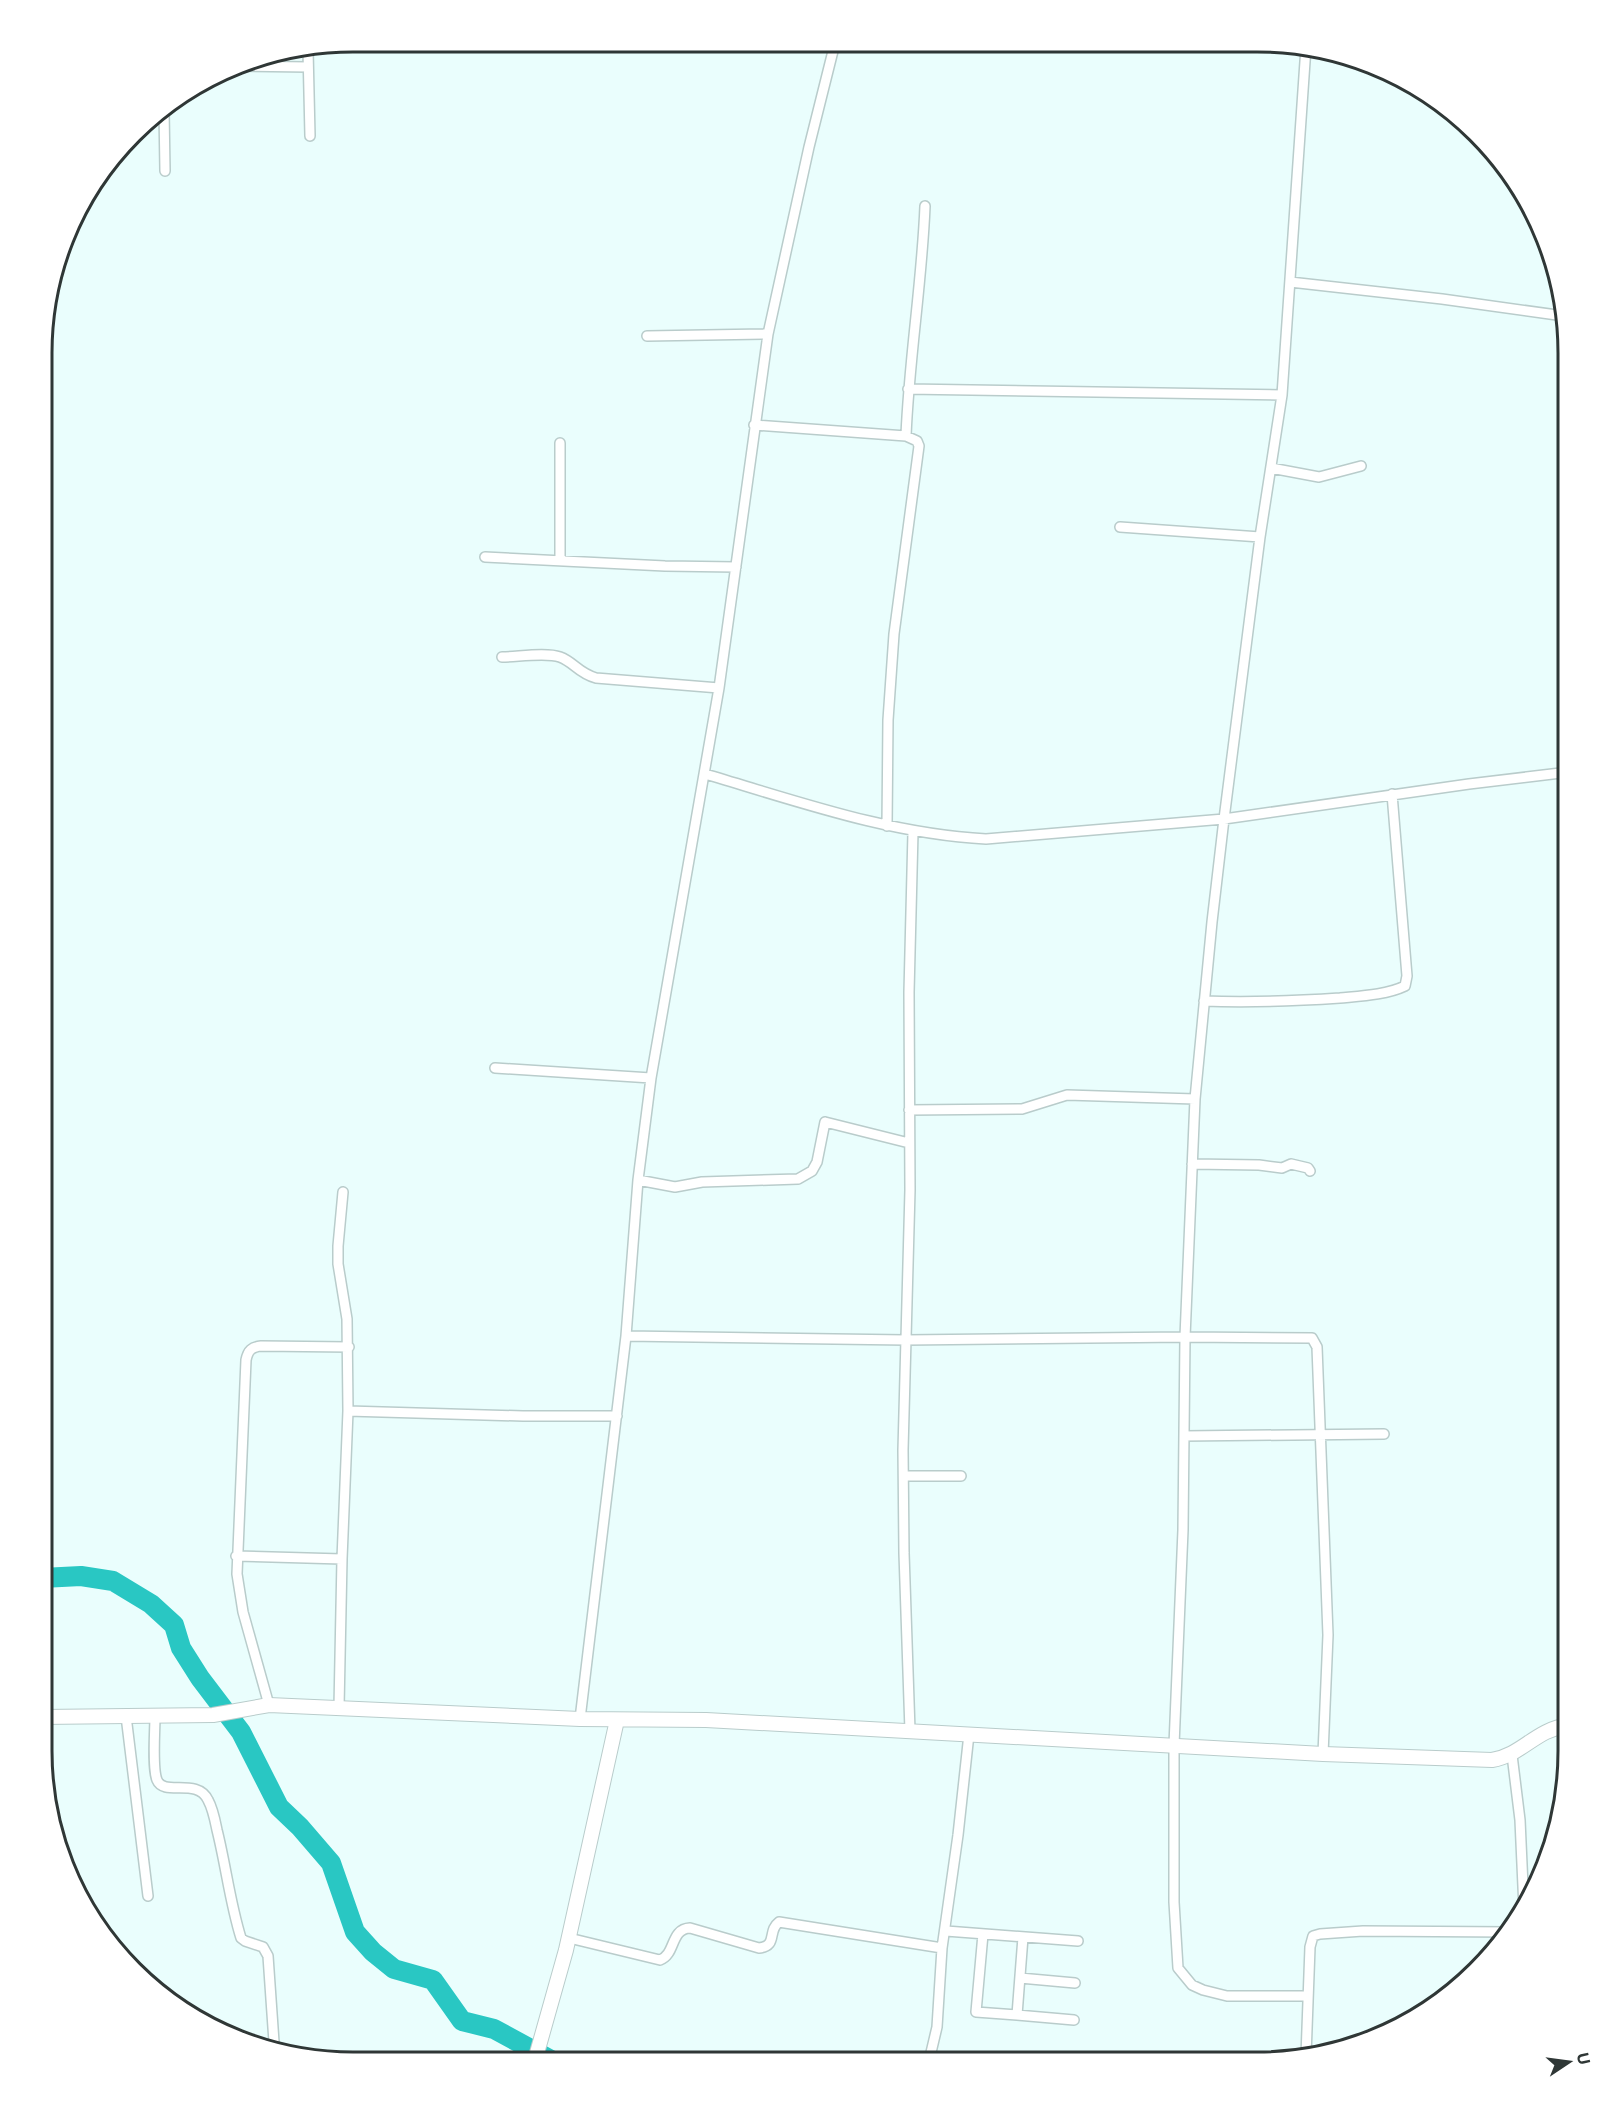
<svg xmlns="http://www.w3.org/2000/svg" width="1611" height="2104" font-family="Inter,sans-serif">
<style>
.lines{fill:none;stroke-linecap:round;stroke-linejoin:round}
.river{stroke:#29c7c3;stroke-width:20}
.street-casing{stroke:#b9cccb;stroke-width:12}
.secondary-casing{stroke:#b9cccb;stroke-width:16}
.street{stroke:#fff;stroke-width:9}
.secondary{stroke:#fff;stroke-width:14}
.rim{fill:none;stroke:#2f3736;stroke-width:3}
</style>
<rect width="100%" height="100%" fill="#eafefd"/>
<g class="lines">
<!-- river -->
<path class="river" d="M42,1578L81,1576L113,1581L151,1604L174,1625L181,1648L200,1678L241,1732L279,1807L300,1827L331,1863L355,1932L373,1952L394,1969L433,1980L462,2021L494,2029L551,2060"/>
<!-- street casing -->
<g class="street-casing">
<path id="street" d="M1306,47L1282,395L1260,537L1224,819L1212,922L1195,1099L1185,1337L1183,1530L1174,1745V1902L1178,1968L1192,1985L1203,1990L1227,1996H1308
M308,50L310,136
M241,66L308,67
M164,110L165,171
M1290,282L1442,299L1564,316
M647,336L768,334
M908,389L1282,395
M754,425L906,436L917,441L919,446L894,634L888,720L887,826
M906,436C909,359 922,283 925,206
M560,443V560
M1271,468L1319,477L1361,466
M1120,527L1260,537
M485,557L665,566L736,567
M502,657C517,657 546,652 560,657C574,662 578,673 596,678L719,688
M705,774C797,801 889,834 986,839L1224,819L1469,784L1569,772
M1204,1001C1250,1003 1295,1001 1340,998C1361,996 1386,995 1405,986L1407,976L1392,794
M495,1068L651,1078
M909,1110L1022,1109L1067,1095L1195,1099
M1192,1164L1259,1165L1282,1168L1291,1164L1308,1168L1310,1171
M638,1180L675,1187L702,1182L798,1179L812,1171L817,1162L825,1122L909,1143
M626,1336L906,1340L1185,1337L1312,1338L1317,1347L1328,1635L1323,1754
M348,1411L523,1416H617
M1184,1436L1384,1434
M904,1476H961
M236,1556L342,1559
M269,1705L243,1612L237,1574L246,1360C248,1350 252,1347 261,1346L349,1347
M339,1707L342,1559L348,1411L347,1319L338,1264V1246L343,1192
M126,1716L148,1896
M155,1716C155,1731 152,1768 157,1780C164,1797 197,1777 208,1800C213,1809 215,1820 217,1830C226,1866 230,1903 241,1938L245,1941L263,1947L268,1956L274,2042
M580,1719L626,1336L638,1180L651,1078L719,688L768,334L809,147L835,43
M910,1731L904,1553L903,1450L910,1190L909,992L913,832
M1512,1755L1520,1820L1524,1909
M946,1931L1078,1941
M983,1934L976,2012L1017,2015
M1023,1937L1017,2015L1074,2020
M569,1938L660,1960C676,1954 670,1929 690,1928L759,1948C778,1946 767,1931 779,1922L942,1948
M1020,1978L1075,1983
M1306,2056L1310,1947L1313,1936L1320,1934L1363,1931L1509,1932
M929,2061L937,2027L942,1948L958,1835L969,1734"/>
</g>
<!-- secondary casing -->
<g class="secondary-casing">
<path id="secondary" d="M42,1717L213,1715L269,1705L580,1719L706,1720L1323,1754L1492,1760C1522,1755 1535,1730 1568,1725
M535,2060L566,1950L617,1720"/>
</g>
<!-- street -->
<use href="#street" class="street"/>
<!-- secondary -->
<use href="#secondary" class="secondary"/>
</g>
<!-- crop -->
<path d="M0 0H1611V2104H0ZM353 52H1257A301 301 0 0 1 1558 353V1751A301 301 0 0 1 1257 2052H353A301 301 0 0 1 52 1751V353A301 301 0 0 1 353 52Z" fill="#fff" fill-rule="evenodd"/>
<path class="rim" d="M353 52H1257A301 301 0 0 1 1558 353V1751A301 301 0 0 1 1257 2052H353A301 301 0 0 1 52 1751V353A301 301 0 0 1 353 52Z"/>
<!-- north arrow -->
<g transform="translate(1569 2062) rotate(77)" stroke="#ffffff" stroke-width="4.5" paint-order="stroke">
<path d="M0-4.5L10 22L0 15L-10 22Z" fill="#2f3736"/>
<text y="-9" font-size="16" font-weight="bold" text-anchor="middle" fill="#2f3736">U</text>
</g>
</svg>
